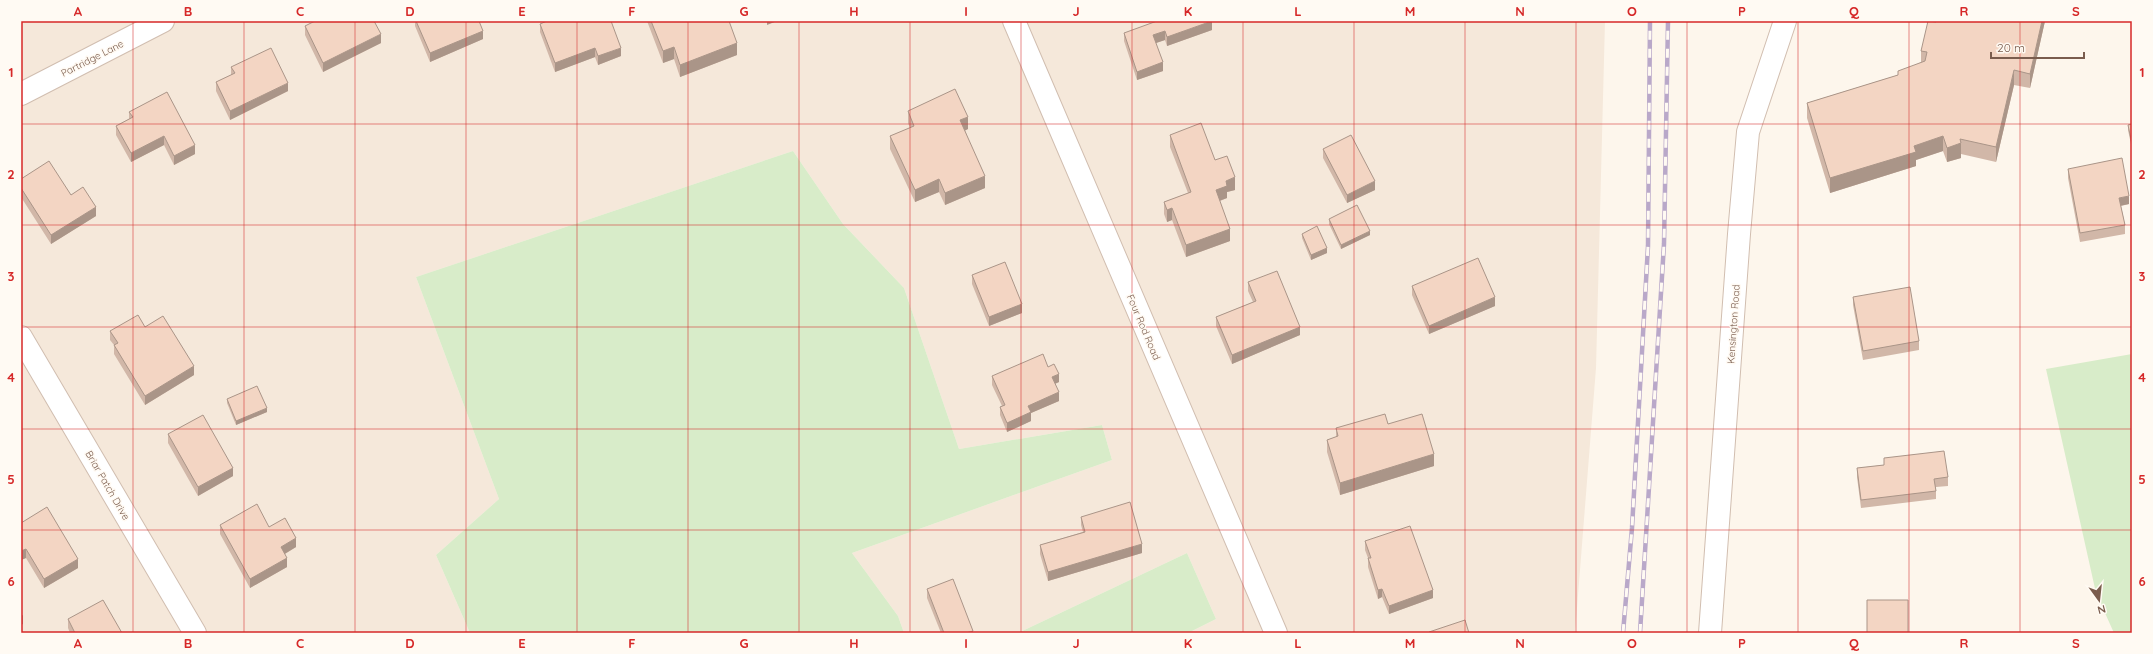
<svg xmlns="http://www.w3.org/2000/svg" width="2153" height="654" font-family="Quicksand,sans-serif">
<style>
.residential{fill:#f5e8da}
.green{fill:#d8ecc9}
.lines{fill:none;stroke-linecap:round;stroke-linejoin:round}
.minor-casing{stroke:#d1beb0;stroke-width:24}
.tertiary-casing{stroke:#d1beb0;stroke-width:24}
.minor{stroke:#fff;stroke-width:22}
.tertiary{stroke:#fff;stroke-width:22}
.rail-casing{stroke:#b9a8c9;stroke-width:4.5}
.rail{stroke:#fffaf3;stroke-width:3;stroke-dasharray:9;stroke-linecap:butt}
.wall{fill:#d1b7a8}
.shaded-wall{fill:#aa9588}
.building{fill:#f3d5c3;stroke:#aa9588}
.grid{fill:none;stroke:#d62828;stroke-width:1;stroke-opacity:0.55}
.labels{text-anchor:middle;stroke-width:3;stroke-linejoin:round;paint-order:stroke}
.street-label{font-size:10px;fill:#7a5c4d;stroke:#fffaf3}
.neatline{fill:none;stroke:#d62828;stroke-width:1.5}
.grid-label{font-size:13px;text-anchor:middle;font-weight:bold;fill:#d62828}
</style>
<rect width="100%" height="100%" fill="#fdf6ec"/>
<!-- residential -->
<path class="residential" d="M21,21H1605L1596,368L1575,633H1188L1216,619L1187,553L1018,633H904L898,616L852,553L1112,460L1102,425L959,449L904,288L843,224L793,151L416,277L499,499L436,555L470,633H21Z"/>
<!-- green -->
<path class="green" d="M793,151L843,224L904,288L959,449L1102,425L1112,460L852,553L898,616L904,633H470L436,555L499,499L416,277Z
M2132,354V633H2114L2096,593L2046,369Z
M1187,553L1216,619L1188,633H1018Z"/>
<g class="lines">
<!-- minor casing -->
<g class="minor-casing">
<path id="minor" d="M21,94L163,21
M21,337L195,633"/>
</g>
<!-- tertiary casing -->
<g class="tertiary-casing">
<path id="tertiary" d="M1014,21L1276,633
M1710,633L1739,234L1748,132L1785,21"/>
</g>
<!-- minor -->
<use href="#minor" class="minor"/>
<!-- tertiary -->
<use href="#tertiary" class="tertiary"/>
<!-- rail casing -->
<g class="rail-casing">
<path id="rail" d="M1623,633L1632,528L1648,246L1650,21
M1640,633L1664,244L1668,21"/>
</g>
<!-- rail -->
<use href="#rail" class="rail"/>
</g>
<!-- wall -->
<path class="wall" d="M415,21H479L483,39L430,62L415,26Z
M647,21H729L737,55L680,77L674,59L663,63Z
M1936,21H2045L2030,88L2014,85L1996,162L1961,154V158L1947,162L1943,151L1916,160V166L1830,193L1807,118V103L1898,75L1921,62V51Z
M540,24L621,56L598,65L595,57L555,72L540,32Z
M305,26L381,43L323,72L305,35Z
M1212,30L1167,46L1165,40L1156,43L1163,71L1137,80L1124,41V33Z
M231,67L288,91L230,120L216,91V82L231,75Z
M908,111L968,129L965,130L985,188L945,205L939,192L915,202L890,149V136L910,128L908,123Z
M129,112L195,154L174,165L164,145L131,162L116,135V126L129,119Z
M2132,124V149L2128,130V125Z
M1170,135L1215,160L1235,190L1227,192V198L1220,201L1230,241L1186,257L1172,220L1167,222L1164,214V202L1188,193L1170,147Z
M1323,149L1375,190L1347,203L1323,158Z
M2068,169L2129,204L2121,206L2125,225V234L2080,242L2068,178Z
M21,179L71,195L96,216L51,244L21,197Z
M1329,219L1370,235L1341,249L1329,224Z
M1302,234L1327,253L1311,260L1302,238Z
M972,275L1022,313L989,326L972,284Z
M1248,282L1300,335L1232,364L1216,326V317L1253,302L1248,291Z
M1412,286L1495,306L1429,334L1412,295Z
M1853,297L1919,341V350L1863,360L1853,305Z
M145,327L194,375L145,405L114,354V345L110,340V331Z
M1048,367L1059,382L1055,384L1059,401L1031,413V421L1007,432L1000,415V407L1002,406L992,385V376Z
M227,399L267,412L236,425L227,403Z
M1388,424L1434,466L1340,495L1327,452V440L1336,437V428Z
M168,434L233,476L198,496L168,443Z
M1884,458L1948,477V486L1936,487V499L1861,508L1857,477V468L1884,465Z
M1081,517L1142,553L1048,581L1040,554V545L1083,532L1081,525Z
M21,523L78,568L44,588L26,558L21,560Z
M220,525L269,527L296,547L285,554L287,567L250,588L220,534Z
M1365,541L1433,598L1389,614L1382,597L1378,599L1368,567V558L1365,550Z
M927,589L973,633H941L927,598Z
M68,619L122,633H70L68,628Z"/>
<!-- shaded-wall -->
<path class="shaded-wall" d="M767,21H777L767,25Z
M1212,21V30L1167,46V37Z
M2042,21H2045L2030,88V74Z
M483,31V39L430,62V53Z
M1165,31V40L1153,44V35Z
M381,34V43L323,72V63Z
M737,43V55L680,77V65Z
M674,47V59L663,63V51Z
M595,48V57L555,72V63Z
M621,48V56L598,65V56Z
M1163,62V71L1137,80V72Z
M2014,70V85L1996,162V147Z
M288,83V91L230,120V111Z
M968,117V129L960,133V120Z
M164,136V145L131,162V153Z
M1943,136V151L1916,160V166L1830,193V178L1914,146Z
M1961,143V158L1947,162V148Z
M195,145V154L174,165V156Z
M985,176V188L945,205V193Z
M1235,177V190L1227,192V198L1216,202V190L1226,181Z
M939,179V192L915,202V190Z
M1375,181V190L1347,203V195Z
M2129,196V204L2119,206V198Z
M96,207V216L51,244V235Z
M1172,208V220L1167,222V210Z
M1230,229V241L1186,257V245Z
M1370,231V235L1341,249V245Z
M1327,248V253L1311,260V255Z
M1495,297V306L1429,334V326Z
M1022,304V313L989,326V317Z
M1300,327V335L1232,364V355Z
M194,366V375L145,405V396Z
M1059,374V382L1052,385V377Z
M1059,392V401L1031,413V421L1007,432V423L1028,406Z
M267,408V412L236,425V421Z
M1434,454V466L1340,495V483Z
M233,468V476L198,496V487Z
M296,538V547L281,556V547Z
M1142,544V553L1048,581V572Z
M26,549V558L21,560V551Z
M287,558V567L250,588V579Z
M78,559V568L44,588V579Z
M1382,589V597L1378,599V590Z
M1433,590V598L1389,614V606Z
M23,615V624L21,625V616Z
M973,631V633H966Z"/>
<!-- building -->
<path class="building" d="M315,21H374L381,34L323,63L305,26Z
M416,21H479L483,31L430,53Z
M547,21H611L621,48L598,56L595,48L555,63L540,24Z
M651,21H729L737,43L680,65L674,47L663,51Z
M1157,21H1212L1167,37L1165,31L1153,35L1163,62L1137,72L1124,33Z
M1928,21L1936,22V21H2042L2030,74L2014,70L1996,147L1960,139L1961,143L1947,148L1943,136L1914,146L1916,152L1830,178L1807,103L1898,75V71L1925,61L1927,52L1921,51Z
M271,48L288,83L230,111L216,82L235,73L231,67Z
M955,89L968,117L960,120L985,176L945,193L939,179L915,190L890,136L914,126L908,111Z
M167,92L195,145L174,156L164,136L131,153L116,126L133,117L129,112Z
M1201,123L1215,160L1227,156L1235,177L1226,181L1227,186L1216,190L1230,229L1186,245L1172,208L1167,210L1164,202L1191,192L1170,135Z
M2132,124V144L2128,125Z
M1351,135L1375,181L1347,195L1323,149Z
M2122,158L2129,196L2119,198L2125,225L2080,233L2068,169Z
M49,161L71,195L83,187L96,207L51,235L21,188V179Z
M1357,205L1370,231L1341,245L1329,219Z
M1317,226L1327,248L1311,255L1302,234Z
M1478,258L1495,297L1429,326L1412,286Z
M1005,262L1022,304L989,317L972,275Z
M1277,271L1300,327L1232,355L1216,317L1256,301L1248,282Z
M1910,287L1919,341L1863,351L1853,297Z
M138,315L145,327L163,316L194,366L145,396L114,345L118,343L110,331Z
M1043,354L1048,367L1054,364L1059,374L1052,377L1059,392L1028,406L1031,412L1007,423L1000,407L1005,405L992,376Z
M257,386L267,408L236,421L227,399Z
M1385,414L1388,424L1422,414L1434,454L1340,483L1327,440L1338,436L1336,428Z
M203,415L233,468L198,487L168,434Z
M1944,451L1948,477L1934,479L1936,491L1861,500L1857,468L1884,465V458Z
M1130,502L1142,544L1048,572L1040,545L1085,532L1081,517Z
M257,504L269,527L285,518L296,538L281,547L287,558L250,579L220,525Z
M47,507L78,559L44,579L26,549L21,551V523Z
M1410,526L1433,590L1389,606L1382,589L1378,590L1368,558H1371L1365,541Z
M953,579L973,631L966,633H944L927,589Z
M103,600L122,633H75L68,619Z
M1867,600H1908V633H1867Z
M1465,620L1469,633H1430L1429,632Z"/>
<!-- grid -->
<path class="grid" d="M133,21V633M244,21V633M355,21V633M466,21V633M577,21V633M688,21V633M799,21V633M910,21V633M1021,21V633M1132,21V633M1243,21V633M1354,21V633M1465,21V633M1576,21V633M1687,21V633M1798,21V633M1909,21V633M2020,21V633M21,124H2132M21,225H2132M21,327H2132M21,429H2132M21,530H2132"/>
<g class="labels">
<!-- street labels -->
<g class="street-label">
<text transform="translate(92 58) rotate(-27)" y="4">Partridge Lane</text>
<text transform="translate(1733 324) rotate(-86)" y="4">Kensington Road</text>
<text transform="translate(1144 327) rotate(67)" y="4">Four Rod Road</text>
<text transform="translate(108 485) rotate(60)" y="4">Briar Patch Drive</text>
</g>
</g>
<!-- border -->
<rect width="2153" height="654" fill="none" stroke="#fffaf3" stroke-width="44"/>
<!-- north arrow -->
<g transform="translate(2099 600) rotate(165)" stroke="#fffaf3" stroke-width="3" paint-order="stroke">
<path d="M0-3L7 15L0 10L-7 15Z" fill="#7a5c4d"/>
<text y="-6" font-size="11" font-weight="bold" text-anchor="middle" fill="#7a5c4d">N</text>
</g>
<!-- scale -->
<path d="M1991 52v6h93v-6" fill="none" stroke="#7a5c4d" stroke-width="2"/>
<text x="1997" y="52" font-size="12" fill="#7a5c4d" stroke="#fffaf3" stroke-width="3" paint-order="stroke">20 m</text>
<rect x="22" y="22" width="2109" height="610" class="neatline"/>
<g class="grid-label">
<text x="78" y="16">A</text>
<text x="188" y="16">B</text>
<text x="300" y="16">C</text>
<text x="410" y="16">D</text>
<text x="522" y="16">E</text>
<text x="632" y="16">F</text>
<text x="744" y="16">G</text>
<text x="854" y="16">H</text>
<text x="966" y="16">I</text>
<text x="1076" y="16">J</text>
<text x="1188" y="16">K</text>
<text x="1298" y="16">L</text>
<text x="1410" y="16">M</text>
<text x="1520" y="16">N</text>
<text x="1632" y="16">O</text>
<text x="1742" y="16">P</text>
<text x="1854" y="16">Q</text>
<text x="1964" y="16">R</text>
<text x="2076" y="16">S</text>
<text x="11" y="77">1</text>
<text x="2142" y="77">1</text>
<text x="11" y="179">2</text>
<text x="2142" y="179">2</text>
<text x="11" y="281">3</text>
<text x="2142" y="281">3</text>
<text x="11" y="382">4</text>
<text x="2142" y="382">4</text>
<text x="11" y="484">5</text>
<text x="2142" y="484">5</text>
<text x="11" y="586">6</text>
<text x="2142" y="586">6</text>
<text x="78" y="648">A</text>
<text x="188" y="648">B</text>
<text x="300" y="648">C</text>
<text x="410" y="648">D</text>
<text x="522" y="648">E</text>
<text x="632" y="648">F</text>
<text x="744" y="648">G</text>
<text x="854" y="648">H</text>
<text x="966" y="648">I</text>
<text x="1076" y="648">J</text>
<text x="1188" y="648">K</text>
<text x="1298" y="648">L</text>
<text x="1410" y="648">M</text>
<text x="1520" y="648">N</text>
<text x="1632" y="648">O</text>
<text x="1742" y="648">P</text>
<text x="1854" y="648">Q</text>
<text x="1964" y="648">R</text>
<text x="2076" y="648">S</text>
</g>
</svg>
